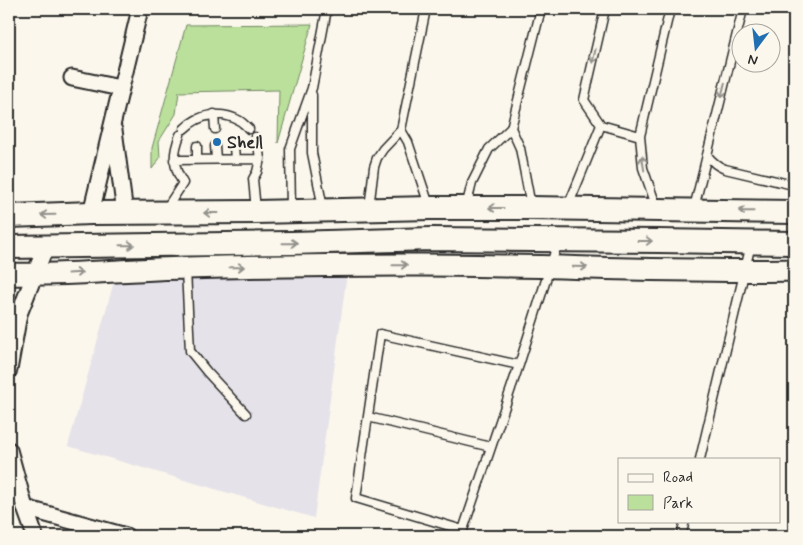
<svg xmlns="http://www.w3.org/2000/svg" width="803" height="545" font-family="Mynerve,sans-serif">
<style>
.built{fill:#e5e2ea}
.green{fill:#bae09b;stroke:#728663}
.lines{fill:none;stroke-linecap:round;stroke-linejoin:round}
.lane-casing{stroke:#2b2b2b;stroke-width:11}
.street-casing{stroke:#2b2b2b;stroke-width:19}
.secondary-casing{stroke:#2b2b2b;stroke-width:25}
.primary-casing{stroke:#2b2b2b;stroke-width:26}
.lane{stroke:#fbf7ec;stroke-width:8}
.street{stroke:#fbf7ec;stroke-width:15}
.secondary{stroke:#fbf7ec;stroke-width:21}
.primary{stroke:#fbf7ec;stroke-width:22}
.oneway{stroke:#93918c}
.poi-dot{fill:#1f6fb2;stroke:#fbf7ec;stroke-width:2}
.labels{text-anchor:middle;stroke-width:5;stroke-linejoin:round;paint-order:stroke}
.poi-label{font-size:18px;font-weight:bold;fill:#2b2b2b;stroke:#fbf7ec;text-anchor:start}
</style>
<rect width="100%" height="100%" fill="#fbf7ec"/>
<filter id="ink" filterUnits="userSpaceOnUse"><feTurbulence type="fractalNoise" baseFrequency=".02" numOctaves="2"/><feDisplacementMap in="SourceGraphic" scale="10" xChannelSelector="R" yChannelSelector="G"/><feConvolveMatrix kernelMatrix="1 2 1 2 8 2 1 2 1" color-interpolation-filters="sRGB"/></filter>
<g filter="url(#ink)">
<!-- built -->
<path class="built" d="M347,273L314,518L68,446L115,278Z"/>
<!-- green -->
<path class="green" d="M312,24L278,143L279,90L179,92L176,114L159,141L160,158L152,169V148L186,25Z"/>
<g class="lines">
<!-- lane casing -->
<g class="lane-casing">
<path id="lane" d="M312,95V153L323,208
M214,114L215,129
M601,125L640,136
M511,128L520,148L531,206
M184,129C199,114 221,110 240,121C243,123 246,126 249,129
M401,130L408,142L429,205
M255,137L258,144L260,159L257,172L253,179L256,210
M197,146V159
M215,146L216,159
M234,147L235,159
M707,155C712,162 717,166 725,169L789,184L794,181
M174,160L260,159
M568,206L580,177L601,125L584,100L605,9
M466,207L472,183L489,149L511,128L541,9
M369,208L374,167L377,158L383,149L401,130L426,9
M657,208L643,168L640,136L670,9
M694,208L743,9
M166,209L183,183C172,166 173,153 180,135
M291,209L290,149L312,88L327,9
M186,270L190,351L207,372L246,414
M519,365L380,334L356,498L463,530L519,365L558,242
M368,417L491,447
M700,459L751,244
M681,536L685,521"/>
</g>
<!-- street casing -->
<g class="street-casing">
<path id="street" d="M72,78L120,88
M114,130L125,213
M91,213L140,9
M9,370L19,314L46,246
M9,450L25,508L35,536
M25,508L126,536"/>
</g>
<!-- secondary casing -->
<g class="secondary-casing">
<path id="secondary" d="M9,274C68,276 127,269 186,268C260,266 334,265 407,265C536,264 665,273 794,270"/>
</g>
<!-- primary casing -->
<g class="primary-casing">
<path id="primary" d="M9,216L91,213L256,212L430,208H531L794,212
M9,247L292,243L431,239L658,241L794,243"/>
</g>
<!-- lane -->
<use href="#lane" class="lane"/>
<!-- street -->
<use href="#street" class="street"/>
<!-- secondary -->
<use href="#secondary" class="secondary"/>
<!-- primary -->
<use href="#primary" class="primary"/>
</g>
<!-- one-way arrows -->
<defs><path id="oneway-shaft" d="M-6 0H5M1.5-3L5.5 0L1.5 3" fill="none" stroke-width="1.6" stroke-linecap="round" stroke-linejoin="round" transform="scale(1.25)"/></defs>
<g class="oneway">
<use href="#oneway-shaft" transform="translate(594 56) rotate(103)"/>
<use href="#oneway-shaft" transform="translate(723 90) rotate(104)"/>
<use href="#oneway-shaft" transform="translate(643 163) rotate(-99)"/>
<use href="#oneway-shaft" transform="translate(496 208) rotate(180)"/>
<use href="#oneway-shaft" transform="translate(746 211) rotate(-179)"/>
<use href="#oneway-shaft" transform="translate(211 213) rotate(180)"/>
<use href="#oneway-shaft" transform="translate(48 215) rotate(179)"/>
<use href="#oneway-shaft" transform="translate(645 241)"/>
<use href="#oneway-shaft" transform="translate(290 243) rotate(-1)"/>
<use href="#oneway-shaft" transform="translate(127 245) rotate(-1)"/>
<use href="#oneway-shaft" transform="translate(400 265) rotate(-1)"/>
<use href="#oneway-shaft" transform="translate(237 267) rotate(-1)"/>
<use href="#oneway-shaft" transform="translate(580 267) rotate(1)"/>
<use href="#oneway-shaft" transform="translate(75 273) rotate(-3)"/>
</g>
</g>
<!-- markers -->
<circle class="poi-dot" cx="217" cy="142" r="5"/>
<g class="labels">
<!-- poi labels -->
<g class="poi-label">
<text x="227" y="148">Shell</text>
</g>
</g>
<!-- margin -->
<rect width="803" height="545" fill="none" stroke="#fbf7ec" stroke-width="30"/>
<rect x="15" y="15" width="773" height="515" fill="none" stroke="#2b2b2b" stroke-width="2" filter="url(#ink)"/>
<!-- legend -->
<rect x="618" y="458" width="162" height="65" fill="#fbf7ec" stroke="#a8a59f"/>
<rect x="628" y="474" width="25" height="8" fill="#fbf7ec" stroke="#a8a59f"/>
<text x="663" y="482" font-size="15" fill="#2b2b2b">Road</text>
<rect x="628" y="495" width="25" height="15" fill="#bae09b" stroke="#a8a59f"/>
<text x="663" y="508" font-size="15" fill="#2b2b2b">Park</text>
<!-- north arrow -->
<g transform="translate(756 48) rotate(195)"><circle r="24" fill="#fbf7ec" stroke="#a8a59f"/>
<path d="M0-4L9 19L0 12L-9 19Z" fill="#1f6fb2"/>
<text y="-8" font-size="14" font-weight="bold" text-anchor="middle" fill="#2b2b2b">N</text>
</g>
</svg>
